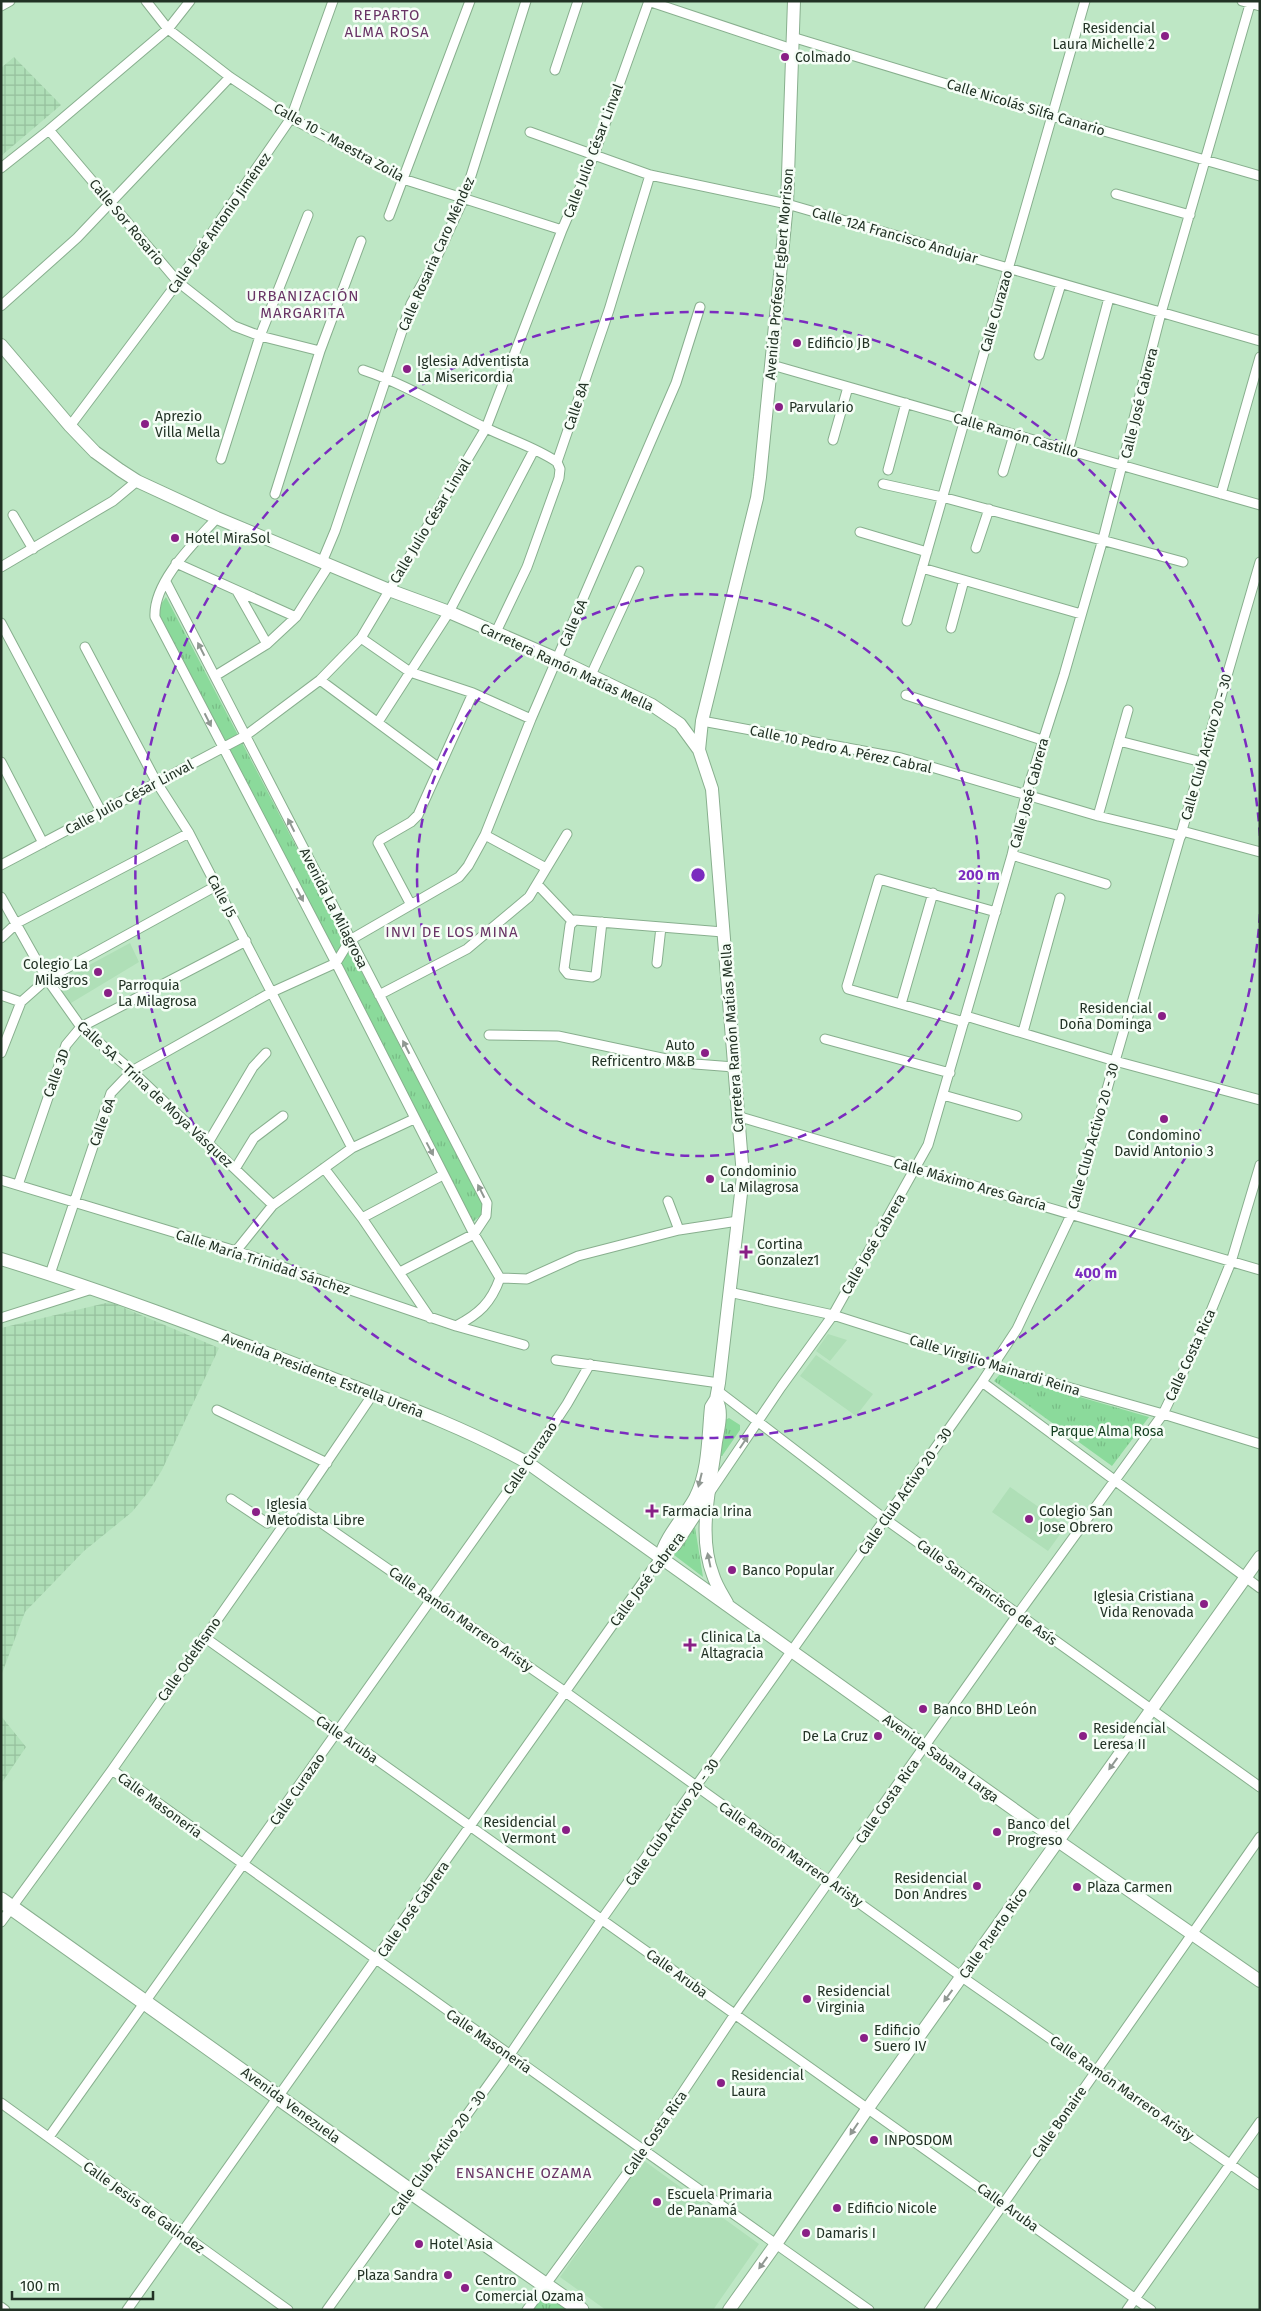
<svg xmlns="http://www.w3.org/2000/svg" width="1261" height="2311" font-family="'Fira Sans',sans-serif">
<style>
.built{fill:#afdfb7}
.industrial{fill:url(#industrial-grid)}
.park{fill:url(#park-tufts)}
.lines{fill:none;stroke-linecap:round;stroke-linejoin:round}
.street-casing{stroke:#88af8e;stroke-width:11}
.secondary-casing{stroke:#88af8e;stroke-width:14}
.primary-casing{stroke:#88af8e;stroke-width:17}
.street{stroke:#fff;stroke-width:9}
.secondary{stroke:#fff;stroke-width:12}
.primary{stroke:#fff;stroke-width:15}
.oneway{fill:#909892}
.ring{fill:none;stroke:#7b2cbf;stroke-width:2.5;stroke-dasharray:9 6}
.poi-dot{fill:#892086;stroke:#f6fef7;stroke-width:2}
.labels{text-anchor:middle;stroke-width:5;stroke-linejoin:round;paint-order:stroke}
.poi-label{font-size:14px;fill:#223225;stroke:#f6fef7;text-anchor:start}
.street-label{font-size:14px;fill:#223225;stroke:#f6fef7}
.park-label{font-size:14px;fill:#143f20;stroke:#f6fef7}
.neighbourhood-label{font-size:15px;letter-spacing:1px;fill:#693566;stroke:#f6fef7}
.centre{fill:#7b2cbf;stroke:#f6fef7;stroke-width:2.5}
.ring-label{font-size:15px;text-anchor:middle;font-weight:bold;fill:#7b2cbf;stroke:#f6fef7;stroke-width:5;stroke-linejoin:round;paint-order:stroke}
</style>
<defs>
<pattern id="industrial-grid" width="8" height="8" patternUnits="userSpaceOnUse" patternTransform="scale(1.25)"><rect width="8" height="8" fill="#afdfb7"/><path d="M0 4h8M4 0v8" fill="none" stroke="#96c09d"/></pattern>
<pattern id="park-tufts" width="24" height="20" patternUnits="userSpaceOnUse" patternTransform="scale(1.25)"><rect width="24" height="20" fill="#8bda9b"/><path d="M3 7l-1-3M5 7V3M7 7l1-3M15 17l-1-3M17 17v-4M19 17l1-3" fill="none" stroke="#78bc85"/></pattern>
</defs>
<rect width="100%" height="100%" fill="#bee7c5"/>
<!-- built -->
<path class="built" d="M130,943L139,962L66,1006L56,983Z
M828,1334L847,1340L830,1361L816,1351Z
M816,1355L873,1394L856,1416L800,1376Z
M1010,1487L1066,1526L1048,1551L992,1512Z
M643,2160L759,2244L713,2310H606L560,2277Z"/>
<!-- industrial -->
<path class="industrial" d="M14,57L61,105L1,156V68Z
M110,1302L219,1348L162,1470L149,1491L132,1512L84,1551L25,1612L1,1676V1328Z
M1,1716L26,1747L1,1784Z"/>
<!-- park -->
<path class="park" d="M166,597L483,1205L481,1215L473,1222L160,616L159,607Z
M1000,1374L1149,1417L1112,1466L994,1381Z
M729,1418L740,1425V1430L722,1456H720L723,1421Z
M695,1527L703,1577L674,1555Z
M545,2290L574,2310H531Z"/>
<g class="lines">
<!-- street casing -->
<g class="street-casing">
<path id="street" d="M146,1L168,29L230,77L291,118L403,179L562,230
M648,1L792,49
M1242,1L1260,6
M1,6L10,1
M792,37L1052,116L1260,176
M555,70L578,1
M49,130L178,282L234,326L260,336L320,351
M530,132L650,175L787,204L1260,341
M1,168L49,130L168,29L190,1
M1116,194L1190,215
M389,216L470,1
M1,306L77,238L230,77
M1039,355L1061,284
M772,365L1260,505
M363,370C405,384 444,408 484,427C508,439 535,447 557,462
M70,426L178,282L291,118L333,1
M833,440L848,387
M1068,451L1109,298
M221,459L260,336L308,215
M888,470L906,403
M1003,472L1014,435
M883,484L942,497L1183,562
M275,494L320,351L361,241
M1221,494L1260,357
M13,515L33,549
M217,518C194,543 153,582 155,617L336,963L474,1234L500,1278
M860,532L927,552
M976,548L989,509
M322,562L335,531L411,304L436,259L464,198L526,1
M176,563L296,617
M1,567L113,501L137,481
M922,568L1081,614
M166,582L487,1203L486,1216L474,1234L400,1272
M237,591L267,644
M907,621L1085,1
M1,623L102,813
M951,628L964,580
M496,632L527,567L559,478L560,469L557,462L609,310L650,175
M361,638L410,672L473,693L531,719
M85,647L157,783L189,833L352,1148
M591,675L639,571
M215,676L267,644L296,617L329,565
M320,680L439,768
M906,695L1042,740
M702,721L901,758L1098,816L1181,836
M378,722L449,612L534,450
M1119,741L1202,762
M1,762L43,843
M1098,816L1128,710
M1182,831L1260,852
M485,835L546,868
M1012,855L1106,884
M1,865L245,736L320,680L361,638L486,428L562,230L594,155L649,1
M537,884L572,921
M1,897L47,979L81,1027L132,1071L273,1205
M411,905L378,843L380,840L411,822L418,815L473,693
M602,922L596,975L592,977L568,974L564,969L570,925L575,920L723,932
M1,938L17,923L189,833
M657,963L661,927
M1,995L21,1002
M379,995L467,949L529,897L567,834
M901,1004L933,893
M966,1016L1115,1061L1260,1100
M964,1022L848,989L847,986L879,879L996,912
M1023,1032L1060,898
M489,1035L558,1036L671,1060L695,1064L734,1067
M825,1039L950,1073
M1,1053L21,1002L47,979L216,886
M943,1095L1017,1116
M737,1116L1260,1270
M208,1143L253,1067L266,1053
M324,1168L362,1218L430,1318
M235,1169L254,1138L283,1116
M1,1180L236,1251L456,1326L524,1345
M18,1185L66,1045L81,1027L246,941
M668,1201L679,1230
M362,1218L443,1175
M236,1251L273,1205L352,1148L414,1119
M50,1274L111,1093L132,1071L272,992L336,963L350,940L459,877L468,866L485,835L531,719L676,383L700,307
M500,1278L527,1279L578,1256L679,1230L738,1221
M729,1292L833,1315L993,1366L1163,1414L1260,1444
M1,1318L92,1289
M456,1326C479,1314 491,1303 500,1278
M556,1360L719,1383
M982,1382L1260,1588
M718,1391L885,1519L1260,1787
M217,1410L327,1463
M710,1492L781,1387L833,1315L928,1145L1012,855L1026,794L1064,675L1103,539L1161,313L1251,1
M231,1499L267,1523L275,1517L285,1524
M297,1506L564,1691L962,1977L1260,2185
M204,1637L1151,2310
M112,1770C363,1951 616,2131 869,2310
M1,1922L112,1770L297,1506L373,1394
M1,2103L288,2310
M49,2137L528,1463L567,1404L590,1364
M1,2307L5,2310
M127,2310L660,1558
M327,2310L509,2056L602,1919L982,1382L1017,1329L1072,1213L1115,1061L1260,562
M527,2310L645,2149L735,2014L1018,1614L1163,1414L1204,1328L1231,1262L1260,1165
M929,2310L1260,1837
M1127,2310L1260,2122"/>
</g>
<!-- secondary casing -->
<g class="secondary-casing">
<path id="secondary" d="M1,345L70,426L95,452L120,470L137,481L217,518L389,590L449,612L557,659L652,705L680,724L699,750L712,789L743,1176L719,1383L716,1399L711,1407C708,1435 709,1472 695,1498C684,1518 666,1535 660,1558
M699,750L702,721L757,498L760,477L787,204L794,1
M1,1259C105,1291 207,1330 308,1369C383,1398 459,1424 528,1463L1058,1841L1260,1981
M717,1401C723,1412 718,1430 716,1442C711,1485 697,1534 713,1575C716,1585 722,1594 727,1603
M675,1545L708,1495
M729,2310L776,2244L868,2108L1260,1557"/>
</g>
<!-- primary casing -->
<g class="primary-casing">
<path id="primary" d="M1,1900L410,2191L581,2310"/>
</g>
<!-- street -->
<use href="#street" class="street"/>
<!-- secondary -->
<use href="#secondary" class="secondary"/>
<!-- primary -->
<use href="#primary" class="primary"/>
</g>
<!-- one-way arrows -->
<defs><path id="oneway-solid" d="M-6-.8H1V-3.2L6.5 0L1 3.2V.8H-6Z" transform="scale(1.25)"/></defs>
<g class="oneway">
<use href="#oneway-solid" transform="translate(201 649) rotate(-117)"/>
<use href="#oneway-solid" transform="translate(208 720) rotate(63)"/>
<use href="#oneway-solid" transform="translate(291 825) rotate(-117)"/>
<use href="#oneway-solid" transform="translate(300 895) rotate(62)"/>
<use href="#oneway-solid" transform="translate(406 1047) rotate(-117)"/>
<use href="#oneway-solid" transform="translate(430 1149) rotate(62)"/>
<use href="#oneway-solid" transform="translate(481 1191) rotate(-117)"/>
<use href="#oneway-solid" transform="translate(744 1442) rotate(-56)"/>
<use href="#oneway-solid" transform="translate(700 1480) rotate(104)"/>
<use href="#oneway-solid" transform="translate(709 1560) rotate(-102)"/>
<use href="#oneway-solid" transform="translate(1113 1764) rotate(126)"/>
<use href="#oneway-solid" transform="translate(948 1996) rotate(126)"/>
<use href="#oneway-solid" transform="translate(854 2129) rotate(124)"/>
<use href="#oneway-solid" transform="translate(763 2263) rotate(126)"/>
</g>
<!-- distance rings -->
<g class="ring">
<circle cx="698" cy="875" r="281"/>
<path d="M1260 914A563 563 0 1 1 1260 836"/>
</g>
<!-- markers -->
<g class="poi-dot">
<circle cx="1165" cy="36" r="5"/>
<circle cx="785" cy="57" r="5"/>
<circle cx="797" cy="343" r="5"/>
<circle cx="407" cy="369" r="5"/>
<circle cx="779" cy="407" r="5"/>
<circle cx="145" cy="424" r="5"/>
<circle cx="175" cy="538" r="5"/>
<circle cx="98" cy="972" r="5"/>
<circle cx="108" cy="993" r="5"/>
<circle cx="1162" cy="1016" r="5"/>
<circle cx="705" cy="1053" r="5"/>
<circle cx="1164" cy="1119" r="5"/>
<circle cx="710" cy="1179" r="5"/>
<path d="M743.5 1244.5h5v5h5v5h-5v5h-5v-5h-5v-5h5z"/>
<path d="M649.5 1503.5h5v5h5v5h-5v5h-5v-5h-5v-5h5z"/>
<circle cx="256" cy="1512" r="5"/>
<circle cx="1029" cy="1519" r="5"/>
<circle cx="732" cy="1570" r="5"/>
<circle cx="1204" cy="1604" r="5"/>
<path d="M687.5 1637.5h5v5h5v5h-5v5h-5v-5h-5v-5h5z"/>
<circle cx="923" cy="1709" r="5"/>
<circle cx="878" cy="1736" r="5"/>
<circle cx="1083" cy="1736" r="5"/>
<circle cx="566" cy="1830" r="5"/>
<circle cx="997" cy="1832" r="5"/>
<circle cx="977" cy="1886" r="5"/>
<circle cx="1077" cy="1887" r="5"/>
<circle cx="807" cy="1999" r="5"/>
<circle cx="864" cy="2038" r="5"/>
<circle cx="721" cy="2083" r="5"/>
<circle cx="874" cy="2140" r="5"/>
<circle cx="657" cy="2202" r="5"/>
<circle cx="837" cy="2208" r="5"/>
<circle cx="806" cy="2233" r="5"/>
<circle cx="419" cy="2244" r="5"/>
<circle cx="448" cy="2275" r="5"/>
<circle cx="465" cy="2288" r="5"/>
</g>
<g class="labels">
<!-- poi labels -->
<g class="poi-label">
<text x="1155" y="33" text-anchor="end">Residencial<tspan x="1155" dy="16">Laura Michelle 2</tspan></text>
<text x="795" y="62">Colmado</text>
<text x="807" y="348">Edificio JB</text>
<text x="417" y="366">Iglesia Adventista<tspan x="417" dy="16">La Misericordia</tspan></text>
<text x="789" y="412">Parvulario</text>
<text x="155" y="421">Aprezio<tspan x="155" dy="16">Villa Mella</tspan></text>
<text x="185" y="543">Hotel MiraSol</text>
<text x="88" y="969" text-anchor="end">Colegio La<tspan x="88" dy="16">Milagros</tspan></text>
<text x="118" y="990">Parroquia<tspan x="118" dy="16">La Milagrosa</tspan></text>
<text x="1152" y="1013" text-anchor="end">Residencial<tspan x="1152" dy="16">Doña Dominga</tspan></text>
<text x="695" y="1050" text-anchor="end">Auto<tspan x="695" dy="16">Refricentro M&amp;B</tspan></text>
<text x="1164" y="1140" text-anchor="middle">Condomino<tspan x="1164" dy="16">David Antonio 3</tspan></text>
<text x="720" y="1176">Condominio<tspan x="720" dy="16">La Milagrosa</tspan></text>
<text x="757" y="1249">Cortina<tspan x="757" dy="16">Gonzalez1</tspan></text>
<text x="266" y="1509">Iglesia<tspan x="266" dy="16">Metodista Libre</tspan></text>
<text x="662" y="1516">Farmacia Irina</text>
<text x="1039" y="1516">Colegio San<tspan x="1039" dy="16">Jose Obrero</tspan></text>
<text x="742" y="1575">Banco Popular</text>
<text x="1194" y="1601" text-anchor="end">Iglesia Cristiana<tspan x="1194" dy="16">Vida Renovada</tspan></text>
<text x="701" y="1642">Clinica La<tspan x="701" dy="16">Altagracia</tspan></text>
<text x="933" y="1714">Banco BHD León</text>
<text x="1093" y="1733">Residencial<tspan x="1093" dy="16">Leresa II</tspan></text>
<text x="868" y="1741" text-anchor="end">De La Cruz</text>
<text x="556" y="1827" text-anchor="end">Residencial<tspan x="556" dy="16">Vermont</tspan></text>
<text x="1007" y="1829">Banco del<tspan x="1007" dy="16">Progreso</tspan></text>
<text x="967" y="1883" text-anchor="end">Residencial<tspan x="967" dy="16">Don Andres</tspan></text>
<text x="1087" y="1892">Plaza Carmen</text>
<text x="817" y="1996">Residencial<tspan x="817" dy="16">Virginia</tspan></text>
<text x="874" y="2035">Edificio<tspan x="874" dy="16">Suero IV</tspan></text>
<text x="731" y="2080">Residencial<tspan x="731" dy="16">Laura</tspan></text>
<text x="884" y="2145">INPOSDOM</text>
<text x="667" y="2199">Escuela Primaria<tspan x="667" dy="16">de Panamá</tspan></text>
<text x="847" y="2213">Edificio Nicole</text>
<text x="816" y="2238">Damaris I</text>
<text x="429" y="2249">Hotel Asia</text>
<text x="438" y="2280" text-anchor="end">Plaza Sandra</text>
<text x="475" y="2285">Centro<tspan x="475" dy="16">Comercial Ozama</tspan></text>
</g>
<!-- street labels -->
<g class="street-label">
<text transform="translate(1026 107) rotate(17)" y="5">Calle Nicolás Silfa Canario</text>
<text transform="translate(339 142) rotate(29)" y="5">Calle 10 - Maestra Zoila</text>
<text transform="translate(593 151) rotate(-69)" y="5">Calle Julio César Linval</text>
<text transform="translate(127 222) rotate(50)" y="5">Calle Sor Rosario</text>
<text transform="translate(219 223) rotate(-55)" y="5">Calle José Antonio Jiménez</text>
<text transform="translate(895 235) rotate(16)" y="5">Calle 12A Francisco Andujar</text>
<text transform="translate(436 254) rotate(-66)" y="5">Calle Rosaria Caro Méndez</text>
<text transform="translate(779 274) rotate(-85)" y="5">Avenida Profesor Egbert Morrison</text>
<text transform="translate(996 311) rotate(-74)" y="5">Calle Curazao</text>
<text transform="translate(1139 403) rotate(-76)" y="5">Calle José Cabrera</text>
<text transform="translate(576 406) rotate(-71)" y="5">Calle 8A</text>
<text transform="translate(1016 435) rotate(16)" y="5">Calle Ramón Castillo</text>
<text transform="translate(430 521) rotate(-59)" y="5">Calle Julio César Linval</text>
<text transform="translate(573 623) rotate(-67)" y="5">Calle 6A</text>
<text transform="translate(567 667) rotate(25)" y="5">Carretera Ramón Matías Mella</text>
<text transform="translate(1206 747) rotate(-74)" y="5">Calle Club Activo 20 - 30</text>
<text transform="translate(841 749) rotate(12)" y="5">Calle 10 Pedro A. Pérez Cabral</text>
<text transform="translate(1029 793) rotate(-75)" y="5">Calle José Cabrera</text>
<text transform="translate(129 797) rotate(-28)" y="5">Calle Julio César Linval</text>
<text transform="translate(222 896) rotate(62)" y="5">Calle J5</text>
<text transform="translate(334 908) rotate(63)" y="5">Avenida La Milagrosa</text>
<text transform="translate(732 1038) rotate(-94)" y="5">Carretera Ramón Matías Mella</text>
<text transform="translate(56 1073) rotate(-70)" y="5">Calle 3D</text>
<text transform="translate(155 1094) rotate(43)" y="5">Calle 5A - Trina de Moya Vásquez</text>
<text transform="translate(102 1122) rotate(-70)" y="5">Calle 6A</text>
<text transform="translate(1093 1136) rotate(-74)" y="5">Calle Club Activo 20 - 30</text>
<text transform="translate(970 1184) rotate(16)" y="5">Calle Máximo Ares García</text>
<text transform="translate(873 1244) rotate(-60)" y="5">Calle José Cabrera</text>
<text transform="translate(263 1262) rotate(18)" y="5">Calle María Trinidad Sánchez</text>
<text transform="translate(1190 1355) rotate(-65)" y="5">Calle Costa Rica</text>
<text transform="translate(995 1365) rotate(17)" y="5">Calle Virgilio Mainardi Reina</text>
<text transform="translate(323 1375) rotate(21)" y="5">Avenida Presidente Estrella Ureña</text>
<text transform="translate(530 1458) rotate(-56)" y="5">Calle Curazao</text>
<text transform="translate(905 1491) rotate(-55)" y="5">Calle Club Activo 20 - 30</text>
<text transform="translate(647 1579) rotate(-53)" y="5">Calle José Cabrera</text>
<text transform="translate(987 1592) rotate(36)" y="5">Calle San Francisco de Asís</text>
<text transform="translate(461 1619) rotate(35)" y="5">Calle Ramón Marrero Aristy</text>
<text transform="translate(189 1659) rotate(-55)" y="5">Calle Odelfismo</text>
<text transform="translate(347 1739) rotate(35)" y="5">Calle Aruba</text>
<text transform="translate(941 1758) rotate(36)" y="5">Avenida Sabana Larga</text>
<text transform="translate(297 1789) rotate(-55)" y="5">Calle Curazao</text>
<text transform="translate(887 1801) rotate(-55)" y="5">Calle Costa Rica</text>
<text transform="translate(160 1805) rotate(36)" y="5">Calle Masonería</text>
<text transform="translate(672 1822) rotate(-55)" y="5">Calle Club Activo 20 - 30</text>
<text transform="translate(791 1854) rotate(35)" y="5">Calle Ramón Marrero Aristy</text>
<text transform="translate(413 1909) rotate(-55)" y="5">Calle José Cabrera</text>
<text transform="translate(993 1933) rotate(-55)" y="5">Calle Puerto Rico</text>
<text transform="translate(677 1973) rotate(36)" y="5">Calle Aruba</text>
<text transform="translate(489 2041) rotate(35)" y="5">Calle Masonería</text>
<text transform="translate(1122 2088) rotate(35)" y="5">Calle Ramón Marrero Aristy</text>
<text transform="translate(291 2105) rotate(36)" y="5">Avenida Venezuela</text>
<text transform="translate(1059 2122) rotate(-55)" y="5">Calle Bonaire</text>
<text transform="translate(655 2133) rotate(-55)" y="5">Calle Costa Rica</text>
<text transform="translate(438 2153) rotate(-54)" y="5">Calle Club Activo 20 - 30</text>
<text transform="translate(144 2207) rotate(36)" y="5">Calle Jesús de Galindez</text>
<text transform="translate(1008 2207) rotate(36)" y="5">Calle Aruba</text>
</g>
<!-- park labels -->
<g class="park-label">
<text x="1107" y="1436">Parque Alma Rosa</text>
</g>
<!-- neighbourhood labels -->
<g class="neighbourhood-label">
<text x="387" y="20">REPARTO<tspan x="387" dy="17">ALMA ROSA</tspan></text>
<text x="303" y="301">URBANIZACIÓN<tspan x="303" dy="17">MARGARITA</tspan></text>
<text x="452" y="937">INVI DE LOS MINA</text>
<text x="524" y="2178">ENSANCHE OZAMA</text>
</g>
</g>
<circle cx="698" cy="875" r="8" class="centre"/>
<g class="ring-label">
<text x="979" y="880">200 m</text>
<text x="1096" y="1278">400 m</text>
</g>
<!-- border -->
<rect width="1261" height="2311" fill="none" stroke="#223225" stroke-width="5"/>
<!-- scale -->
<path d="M12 2291v8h141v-8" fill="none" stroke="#223225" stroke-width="2.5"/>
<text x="20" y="2291" font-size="15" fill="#223225" stroke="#f6fef7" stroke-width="4" paint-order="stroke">100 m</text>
</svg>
